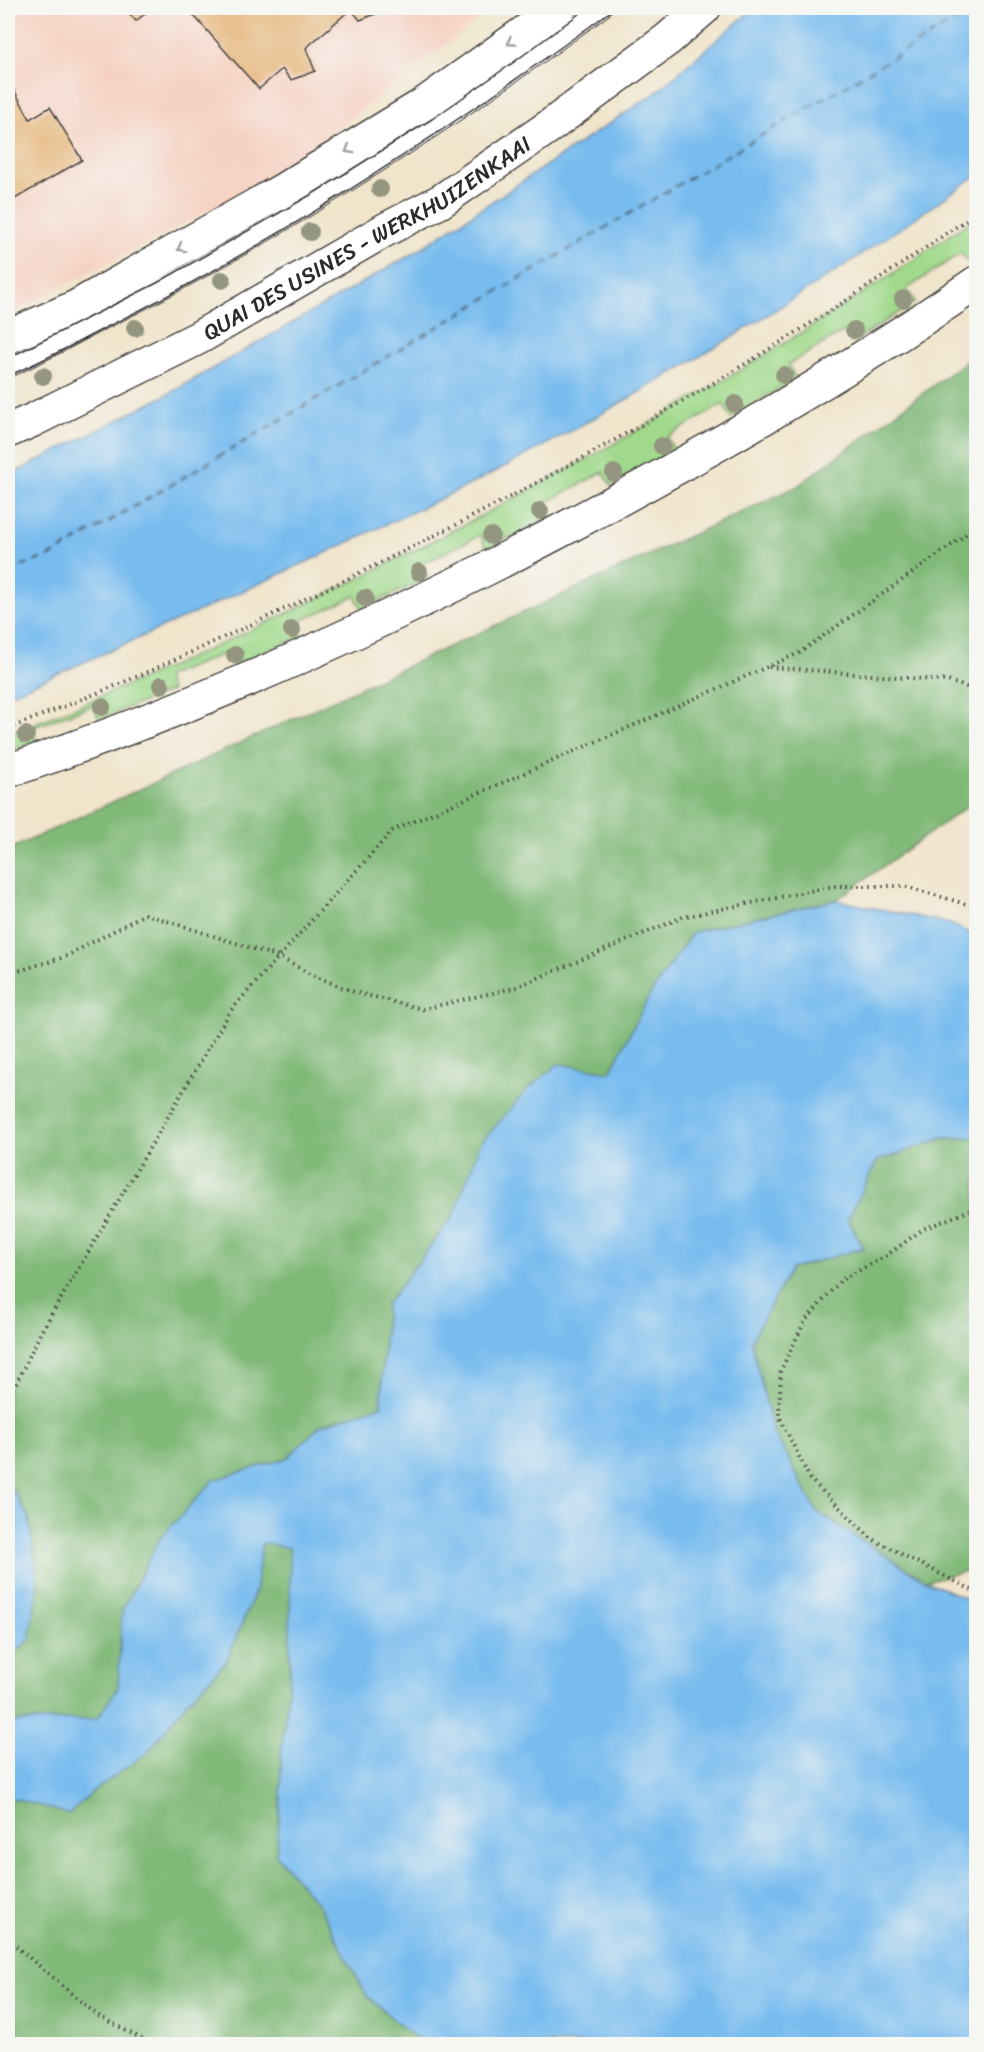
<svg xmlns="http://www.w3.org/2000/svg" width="984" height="2052" font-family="Sriracha,sans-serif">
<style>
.built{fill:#f6d2c3}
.green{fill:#a0d98c;stroke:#66825c;stroke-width:1.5}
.forest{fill:#80b978;stroke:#567252;stroke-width:1.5}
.water{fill:#78bcef;stroke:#52748d;stroke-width:1.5}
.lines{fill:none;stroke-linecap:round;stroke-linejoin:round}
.ferry{stroke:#425666;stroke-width:1.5;stroke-dasharray:8 6;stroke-linecap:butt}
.building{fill:#e6b579}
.lane-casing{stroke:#494743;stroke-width:22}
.street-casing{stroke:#494743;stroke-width:36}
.secondary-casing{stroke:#494743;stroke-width:36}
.primary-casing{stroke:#494743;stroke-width:36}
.path{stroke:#494743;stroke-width:4;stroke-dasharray:1.5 4.5;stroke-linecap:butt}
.lane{stroke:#fff;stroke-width:20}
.street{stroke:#fff;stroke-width:33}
.secondary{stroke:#fff;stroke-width:33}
.primary{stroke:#fff;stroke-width:33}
.tram{stroke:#2b2b2b;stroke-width:1.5}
.tree{fill:#949680}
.oneway{stroke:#a0a0a0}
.labels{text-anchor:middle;stroke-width:4.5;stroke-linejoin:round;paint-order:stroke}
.street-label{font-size:22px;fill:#2b2b2b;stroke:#f6f6f2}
</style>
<rect width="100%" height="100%" fill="#f6f6f2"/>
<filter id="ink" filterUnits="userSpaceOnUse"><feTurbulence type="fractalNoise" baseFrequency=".0167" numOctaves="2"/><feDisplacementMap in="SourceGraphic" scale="12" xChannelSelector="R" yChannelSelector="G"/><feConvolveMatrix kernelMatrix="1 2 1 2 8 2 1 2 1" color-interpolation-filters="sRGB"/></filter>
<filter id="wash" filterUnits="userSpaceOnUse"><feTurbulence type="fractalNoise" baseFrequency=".008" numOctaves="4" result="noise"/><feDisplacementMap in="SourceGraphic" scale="24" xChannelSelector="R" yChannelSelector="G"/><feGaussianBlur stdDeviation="1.35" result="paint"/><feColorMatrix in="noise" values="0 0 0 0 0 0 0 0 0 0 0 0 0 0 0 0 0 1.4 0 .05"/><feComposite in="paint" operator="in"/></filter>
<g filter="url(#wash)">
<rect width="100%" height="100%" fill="#f0e4cb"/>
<!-- built -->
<path class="built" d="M8,8H493L276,176L8,314Z"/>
<!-- green -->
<path class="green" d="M976,217V261L970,265L961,253L907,289L915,302L852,343L844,331L788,365L796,378L731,418L723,404L667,437L674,450L611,485L603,472L545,503L552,516L487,549L480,535L422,564L428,578L362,609L355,596L296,623L302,636L232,666L226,653L166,677L171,691L99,719L93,705L32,728L37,742L8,752V734C167,672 323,599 475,519C649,428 815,330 976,217Z"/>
<!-- forest -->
<path class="forest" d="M976,354V800L836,900L693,932L651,993L610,1072L558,1064L480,1144L454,1215L386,1305L381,1406L321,1425L287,1458L214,1480L161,1537L122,1611L118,1688L97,1719L8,1722V850L796,487Z
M976,1137V1569L926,1581L817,1512L773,1431L751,1340L791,1269L863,1248L848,1219L877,1161L944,1138Z
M261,1543L291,1548L290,1675L281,1754V1799L276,1855L318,1904L367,1996L422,2044H8V1796L69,1814L187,1702L226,1662L255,1592Z"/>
<!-- water -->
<path class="water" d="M754,8H976V176C817,288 653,390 481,479C430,505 377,528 326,553C220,602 114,650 8,695V476L172,392L414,253L654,94Z
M836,900L948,923L976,936V1137L944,1138L877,1161L848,1219L863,1248L791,1269L751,1341L773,1431L817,1512L926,1581L976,1603V2044H422L367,1996L318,1904L276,1855L281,1799V1754L290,1675V1548L262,1543L255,1592L226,1662L187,1702L148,1752L94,1791L69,1814L8,1797V1722L97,1719L118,1688L122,1611L161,1537L214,1480L287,1458L321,1425L381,1406L386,1305L454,1215L480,1144L526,1091L558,1064L610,1072L651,993L693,932Z
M8,1482L29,1518L38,1586L29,1641L8,1656Z"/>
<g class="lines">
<!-- ferry -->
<path class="ferry" d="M8,570L51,555L966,14L972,8
M8,571L52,556L967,14L974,8"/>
</g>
<g id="blocks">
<!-- building -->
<path class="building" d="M124,8H152L136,21Z
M187,8H382L383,11L360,20L351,9L306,48L315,71L291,80L282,69L259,89Z
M8,79L30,119L50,107L82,160L8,203Z"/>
</g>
</g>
<g filter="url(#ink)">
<use href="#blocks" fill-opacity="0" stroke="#494743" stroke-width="1.5"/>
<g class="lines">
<!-- lane casing -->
<g class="lane-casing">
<path id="lane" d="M8,367C42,352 75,333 109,316C284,228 444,124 601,8"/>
</g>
<!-- street casing -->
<g class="street-casing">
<path id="street" d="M8,337L76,307L283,190L423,105L559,8"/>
</g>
<!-- secondary casing -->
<g class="secondary-casing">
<path id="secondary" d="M8,771C196,708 378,626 554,534C699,458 841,376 976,283"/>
</g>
<!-- primary casing -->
<g class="primary-casing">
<g id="primary">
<path id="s1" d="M8,431L33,420L198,338L385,230L441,201L550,126L668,39L704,8"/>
</g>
</g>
<!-- path -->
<path class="path" d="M769,667L948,681L976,690
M8,729C59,708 110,689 161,666C313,597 465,524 611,442C737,372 859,295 976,213
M8,974L65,957L145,914L279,957L312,975L354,992L423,1009L514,988L683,917L834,886H904L976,907
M976,1208L923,1229L886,1256L841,1280L805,1321L781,1370L779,1416L810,1479L872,1539L976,1592
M8,1400L41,1332L231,1010L392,831L799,653L963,537L976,524
M8,1937L19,1949L97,2015L151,2044"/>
<!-- lane -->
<use href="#lane" class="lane"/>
<!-- street -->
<use href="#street" class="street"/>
<!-- secondary -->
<use href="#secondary" class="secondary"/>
<!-- primary -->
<use href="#primary" class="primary"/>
<!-- tram -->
<path class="tram" d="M8,358L157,283L314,193L432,119L514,62L587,8
M8,376C41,362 73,345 105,328C285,238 453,127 615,8"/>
</g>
<!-- trees -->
<g class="tree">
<circle cx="380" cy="189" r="9"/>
<circle cx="310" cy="232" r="9"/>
<circle cx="222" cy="280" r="9"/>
<circle cx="903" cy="299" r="9"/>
<circle cx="135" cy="328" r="9"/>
<circle cx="854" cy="330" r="9"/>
<circle cx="784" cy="375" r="9"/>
<circle cx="43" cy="376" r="9"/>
<circle cx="735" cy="404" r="9"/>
<circle cx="662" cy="446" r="9"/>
<circle cx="614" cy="473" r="9"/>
<circle cx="540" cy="511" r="9"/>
<circle cx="491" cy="536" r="9"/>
<circle cx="419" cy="572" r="9"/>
<circle cx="365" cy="598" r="9"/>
<circle cx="292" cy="630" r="9"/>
<circle cx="235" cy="655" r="9"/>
<circle cx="161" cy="685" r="9"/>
<circle cx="102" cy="707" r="9"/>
<circle cx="26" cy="735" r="9"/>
</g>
<!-- one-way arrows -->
<defs><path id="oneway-chevron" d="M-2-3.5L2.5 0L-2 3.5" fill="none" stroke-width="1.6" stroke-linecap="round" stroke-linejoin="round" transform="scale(1.5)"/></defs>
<g class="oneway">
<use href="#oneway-chevron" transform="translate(511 42) rotate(144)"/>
<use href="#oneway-chevron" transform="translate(349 150) rotate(149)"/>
<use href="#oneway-chevron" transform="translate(181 248) rotate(151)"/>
</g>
</g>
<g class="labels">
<!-- street labels -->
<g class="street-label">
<text dy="8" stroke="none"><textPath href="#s1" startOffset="408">QUAI DES USINES - WERKHUIZENKAAI</textPath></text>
</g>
</g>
<!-- margin -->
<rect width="984" height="2052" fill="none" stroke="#f6f6f2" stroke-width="30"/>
</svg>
